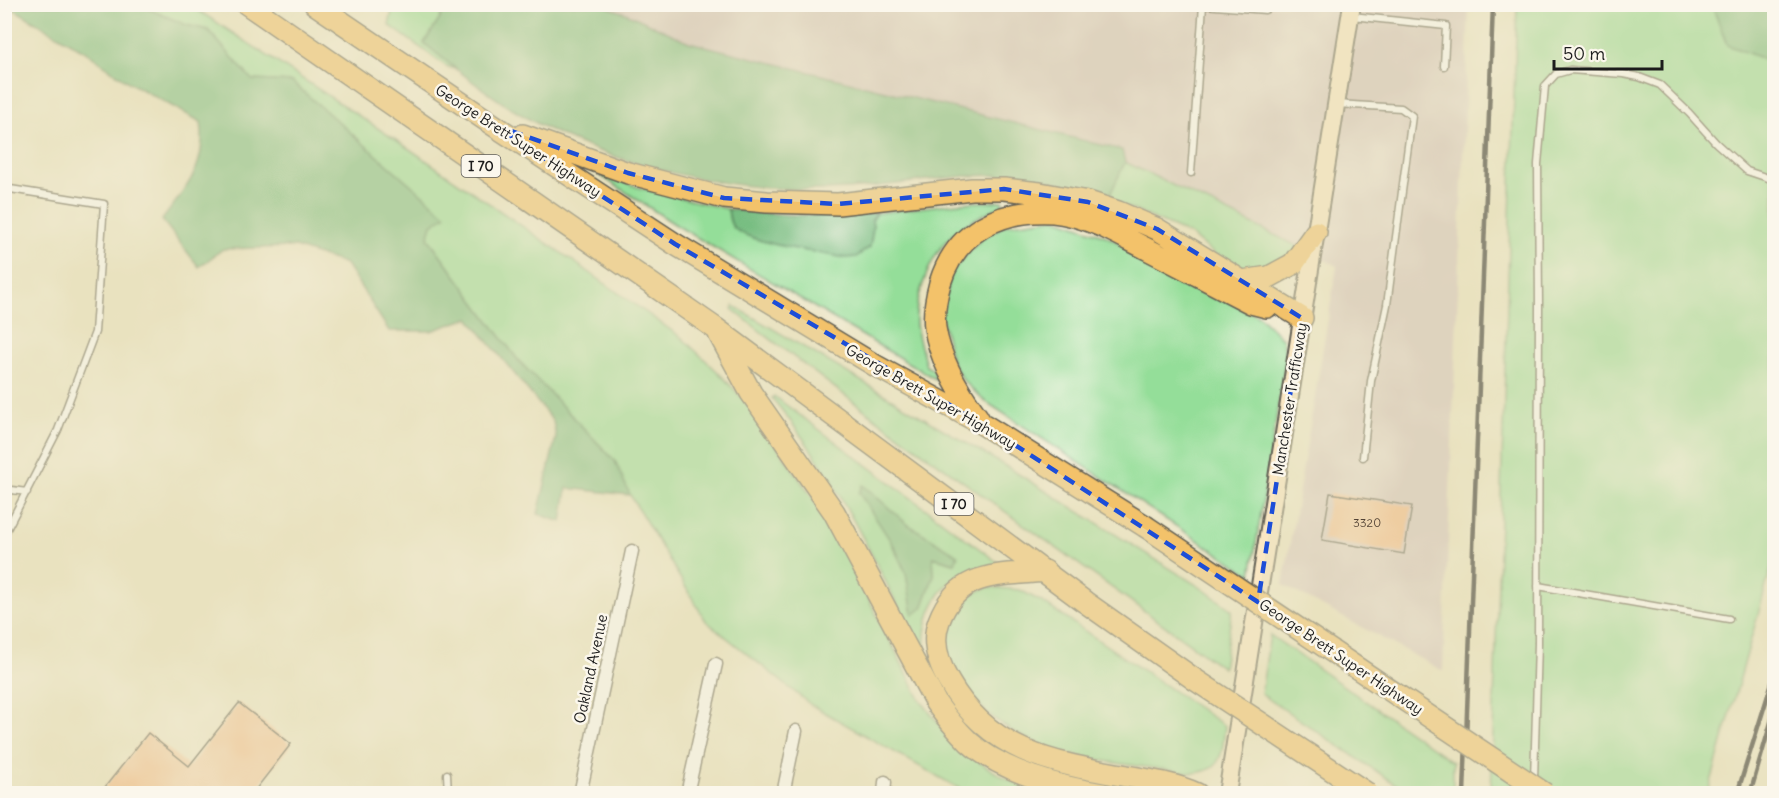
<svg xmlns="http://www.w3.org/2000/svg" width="1779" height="798" font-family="Delius,sans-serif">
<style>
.industrial{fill:#d1c0bc}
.green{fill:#94de99;stroke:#587d5a;stroke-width:1.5;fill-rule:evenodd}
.forest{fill:#77bd81;stroke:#4a6c4e;stroke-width:1.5}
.building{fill:#f4b37c}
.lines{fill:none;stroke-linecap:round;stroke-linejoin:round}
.lane-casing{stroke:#646155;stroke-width:9}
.street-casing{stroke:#646155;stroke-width:15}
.secondary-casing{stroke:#646155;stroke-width:20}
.highway-casing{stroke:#646155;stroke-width:24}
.lane{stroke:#fff;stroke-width:6}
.street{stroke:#fff;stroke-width:12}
.secondary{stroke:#fae7c3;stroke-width:16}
.highway{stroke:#f3c26a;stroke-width:21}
.rail{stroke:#1c1c1c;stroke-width:4.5}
.highway-bridge-casing{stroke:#646155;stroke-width:24;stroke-linecap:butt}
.highway-bridge{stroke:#f3c26a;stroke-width:21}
.marked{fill:none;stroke:#1d4ed8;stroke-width:4.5;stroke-dasharray:12 8;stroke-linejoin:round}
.labels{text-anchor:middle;stroke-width:5;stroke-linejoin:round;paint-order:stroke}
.number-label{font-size:12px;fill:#524234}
.shield{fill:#fbf7ec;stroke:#5f5e5a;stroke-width:1.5}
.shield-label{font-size:14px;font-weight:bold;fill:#1c1c1c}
.street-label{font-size:15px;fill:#1c1c1c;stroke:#fbf7ec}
</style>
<rect width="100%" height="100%" fill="#fbf7ec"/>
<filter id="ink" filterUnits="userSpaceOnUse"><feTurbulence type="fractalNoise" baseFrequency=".0167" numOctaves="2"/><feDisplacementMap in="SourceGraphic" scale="12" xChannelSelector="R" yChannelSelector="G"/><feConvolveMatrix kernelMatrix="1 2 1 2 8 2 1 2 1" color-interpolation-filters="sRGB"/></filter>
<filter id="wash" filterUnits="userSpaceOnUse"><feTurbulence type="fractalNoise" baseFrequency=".008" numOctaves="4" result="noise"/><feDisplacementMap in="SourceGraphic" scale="24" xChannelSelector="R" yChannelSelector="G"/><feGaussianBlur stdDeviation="1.35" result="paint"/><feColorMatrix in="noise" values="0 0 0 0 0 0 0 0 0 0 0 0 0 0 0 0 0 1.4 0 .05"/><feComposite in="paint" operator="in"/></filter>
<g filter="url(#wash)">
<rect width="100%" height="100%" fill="#e9e2bf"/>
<!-- industrial -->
<path class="industrial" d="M602,5H1469L1443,671L1283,585L1337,266L1125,162L1122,150L689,42L628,14Z"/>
<!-- green -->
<path class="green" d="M139,5H190L411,150L576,263L682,338L718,372L747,403L828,520L920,699C951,744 991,779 1045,793H967L811,705L706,621L630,495L615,461L518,360L428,238L432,225L445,215L292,82L252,80L208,30L186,25Z
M381,5H444L440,19L424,43L457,70L446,66L389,25L392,12Z
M1517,5H1712L1727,45L1774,63V557L1708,793L1491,794Z
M1125,162L1299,247L1289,260L1248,273L1222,260L1189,234L1108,199Z
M601,173L640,188L728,209L730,221L873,228L872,220L877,213L958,203L1003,201L1002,206C961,223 937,240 923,284C918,297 915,311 916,325C918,339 923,352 926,366L934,370L937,380L676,225L598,174Z
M1055,218L1106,236L1259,316L1283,339L1286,357L1251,575L983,400L963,380L952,362L941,316L951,272L983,237L1005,225Z
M734,306L1007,467L1200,587L1232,610L1223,668C1060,548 891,435 732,309Z
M774,396L1000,564L1001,566C989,567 975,567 964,573C931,590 918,632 928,665C881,575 839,477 772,398ZM863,485L907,524L958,556L954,563L933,557L934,575L922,608L913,614L906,573Z
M989,587L1020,590L1042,602L1225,726C1222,754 1223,773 1188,773C1109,760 1009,760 962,682C952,666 943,651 947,631C952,608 967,593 989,587Z
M1270,635L1453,762V793H1409L1261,694Z"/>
<!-- forest -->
<path class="forest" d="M5,5H139L186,25L208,30L252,80L292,82L446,215L432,225L428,238L518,360L615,461L630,495L567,488L562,522L538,514L556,437L553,421L469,318L431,331H389L346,264L295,247L223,249L199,267L162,220C187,186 207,167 201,122L130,83L84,51L12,8Z
M444,5H602L628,14L689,42L1122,150L1125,162L1108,199C1083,191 1059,181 1033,178C971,169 910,185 847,189C744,195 617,169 527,118C490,97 457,70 424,43L440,19Z
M1712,5H1774V63L1727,45Z
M728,209C778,216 827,217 877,213L872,220L873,228L870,247L856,257L846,258C821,253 749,244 733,227C729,222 729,215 728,209Z
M863,485L907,524L958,555L955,563L933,557L934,575L922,608L913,615L906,573L894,546L859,493Z"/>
<g id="blocks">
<!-- building -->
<path class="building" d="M1330,493L1412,506L1404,554L1322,540Z
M239,703L291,744L252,794H113L105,787L148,733L189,766Z"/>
</g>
</g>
<g filter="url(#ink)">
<use href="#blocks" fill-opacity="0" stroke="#646155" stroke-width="1.5"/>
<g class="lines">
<!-- lane casing -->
<g class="lane-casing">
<path id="lane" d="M1352,16L1446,26L1444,66
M1337,104L1401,108L1412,116L1387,305L1371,381L1363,457
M1191,173L1203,5L1265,10L1278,4
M4,188L104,204L95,332L58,430L4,535
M4,489L27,492
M1538,586L1729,619
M447,774L448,794
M1534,780L1538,643L1539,307L1538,164L1545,86L1556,74L1570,70L1623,74L1639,77L1660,85L1689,113L1716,143L1747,171L1774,180"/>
</g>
<!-- street casing -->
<g class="street-casing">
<path id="street" d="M580,794L632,551
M687,794L716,664
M783,794L796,731
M884,794L885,782"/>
</g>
<!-- secondary casing -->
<g class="secondary-casing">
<path id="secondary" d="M1227,794L1352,4"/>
</g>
<!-- highway casing -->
<g class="highway-casing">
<path id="highway" d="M247,4L715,328L1085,602L1194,679
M315,4L492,124L675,244L876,366L984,425L1145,526
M523,135L628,173L724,198L767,202L838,204L972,189H1004L1040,193L1088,202L1118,212L1157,229L1302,318
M1242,281L1269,277L1293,264L1316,232
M719,334L751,393L834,512L936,703C946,717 957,730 969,742C1002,772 1060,787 1103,794
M978,418C959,392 940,361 935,328C933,313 936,298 940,283C956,231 1000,209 1053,212C1087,215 1119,235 1149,250C1183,268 1217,285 1251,303L1267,307
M1045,571C999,576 958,570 939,621C931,642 938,663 949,682C990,753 1053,763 1127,776C1151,780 1175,784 1197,794"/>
</g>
<!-- lane -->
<use href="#lane" class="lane"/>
<!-- street -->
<use href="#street" class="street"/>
<!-- secondary -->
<use href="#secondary" class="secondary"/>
<!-- highway -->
<use href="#highway" class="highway"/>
<!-- rail -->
<path class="rail" d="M1464,794L1493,4
M1737,794L1774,676
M1750,794L1774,712"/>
<!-- highway-bridge casing -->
<g class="highway-bridge-casing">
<path id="highway-bridge" d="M1145,526L1545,794
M1194,679L1368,794"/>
</g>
<!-- highway-bridge -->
<use href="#highway-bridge" class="highway-bridge"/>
</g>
</g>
<!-- marked area -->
<path d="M0 0H1779V798H0ZM492,124L628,173L724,198L838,204L1004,189L1088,202L1157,229L1302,318L1258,602L984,425L675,244Z" fill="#e9e2bf" fill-opacity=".55" fill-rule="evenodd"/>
<path class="marked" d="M492,124L628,173L724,198L838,204L1004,189L1088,202L1157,229L1302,318L1258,602L984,425L675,244Z"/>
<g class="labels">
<!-- number labels -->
<g class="number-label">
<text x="1367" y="527">3320</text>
</g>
<!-- shield labels -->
<g class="shield">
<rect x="461.5" y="155" width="39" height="22" rx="4.5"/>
<rect x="934.5" y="493" width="39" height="22" rx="4.5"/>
</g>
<g class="shield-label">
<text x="481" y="171">I 70</text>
<text x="954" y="509">I 70</text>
</g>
<!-- street labels -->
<g class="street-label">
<text transform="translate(518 141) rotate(33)" y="5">George Brett Super Highway</text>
<text transform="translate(931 397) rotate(30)" y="5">George Brett Super Highway</text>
<text transform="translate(1290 399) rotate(-81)" y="5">Manchester Trafficway</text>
<text transform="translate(1341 657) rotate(34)" y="5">George Brett Super Highway</text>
<text transform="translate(591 669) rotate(-78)" y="5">Oakland Avenue</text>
</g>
</g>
<!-- margin -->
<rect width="1779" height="798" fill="none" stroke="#fbf7ec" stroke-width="24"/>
<!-- scale -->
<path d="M1554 60v9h108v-9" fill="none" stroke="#1c1c1c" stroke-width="3"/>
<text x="1563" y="60" font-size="18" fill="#1c1c1c" stroke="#fbf7ec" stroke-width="4.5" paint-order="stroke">50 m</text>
</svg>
